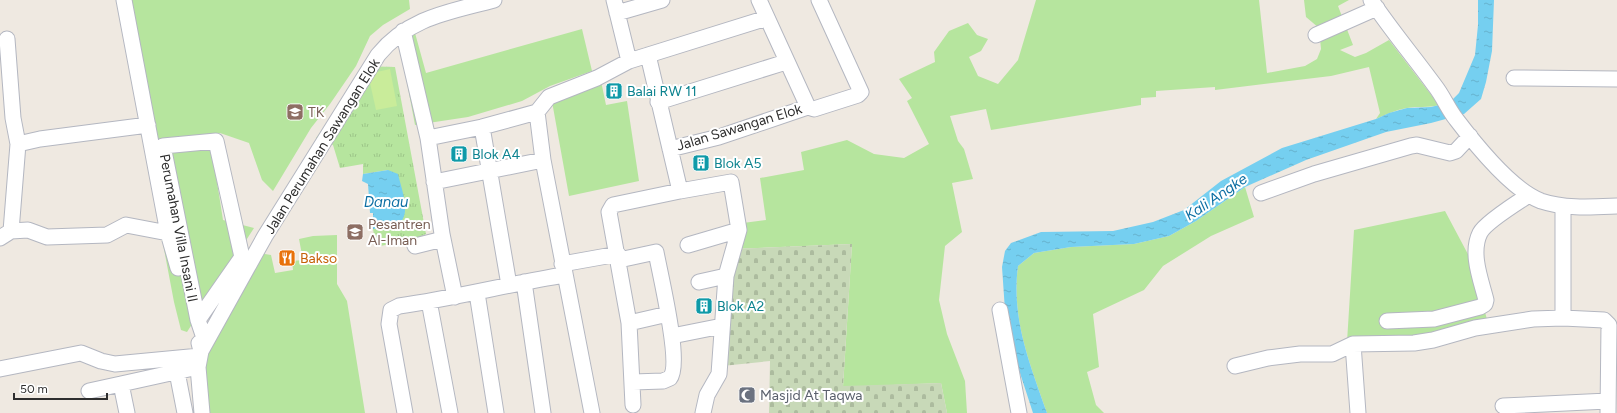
<svg xmlns="http://www.w3.org/2000/svg" width="1617" height="413" font-family="Figtree,sans-serif">
<style>
.grass{fill:#b6e59e}
.cemetery{fill:url(#cemetery-stones)}
.park{fill:url(#park-tufts)}
.pitch{fill:#c9ec9a}
.water{fill:url(#water-ripples)}
.lines{fill:none;stroke-linecap:round;stroke-linejoin:round}
.street-casing{stroke:#b4b7c1;stroke-width:17}
.street{stroke:#fff;stroke-width:15}
.labels{text-anchor:middle;stroke-width:4;stroke-linejoin:round;paint-order:stroke}
.culture-label{font-size:14px;fill:#0d838f;stroke:#fff;text-anchor:start}
.education-label{font-size:14px;fill:#785e54;stroke:#fff;text-anchor:start}
.street-label{font-size:14px;fill:#2e2e2e;stroke:#fff}
.food-label{font-size:14px;fill:#c56008;stroke:#fff;text-anchor:start}
.worship-label{font-size:14px;fill:#5b616d;stroke:#fff;text-anchor:start}
.water-label{font-size:15px;font-style:italic;fill:#0d6fa3;stroke:#fff}
</style>
<defs>
<pattern id="cemetery-stones" width="16" height="16" patternUnits="userSpaceOnUse"><rect width="16" height="16" fill="#c8d9b8"/><path d="M2 7V4a2 2 0 0 1 4 0v3zM10 15v-3a2 2 0 0 1 4 0v3z" fill="#acbb9e"/></pattern>
<pattern id="park-tufts" width="24" height="20" patternUnits="userSpaceOnUse"><rect width="24" height="20" fill="#b6e59e"/><path d="M3 7l-1-3M5 7V3M7 7l1-3M15 17l-1-3M17 17v-4M19 17l1-3" fill="none" stroke="#9dc588"/></pattern>
<pattern id="water-ripples" width="26" height="14" patternUnits="userSpaceOnUse"><rect width="26" height="14" fill="#75cff0"/><path d="M2 4q2-2 4 0t4 0M15 11q2-2 4 0t4 0" fill="none" stroke="#66b2ce"/></pattern>
</defs>
<rect width="100%" height="100%" fill="#efe9e1"/>
<!-- grass -->
<path class="grass" d="M120,0H409L410,9L383,25L370,36L356,66L330,104L311,128L273,191L262,180L249,143L220,133L145,144Z
M1036,0H1259L1267,73L1305,66L1317,59L1321,49L1319,28L1306,17L1304,0H1349L1338,6L1353,45L1340,50L1355,57L1366,53L1389,40L1439,105C1428,108 1417,106 1407,108C1396,110 1386,114 1376,119L1380,113L1369,67L1331,76L1215,90V87L1156,91V97L1141,98V105L991,130L986,109L950,116L958,141L964,149L973,179L952,183L962,232L945,246L939,300L947,334L965,381L967,413H947L941,383L843,387L852,244L731,249L735,224L766,220L760,178L804,170L801,152L847,140L874,154L904,158L929,144L907,101L912,98L899,79L935,62L934,52L949,31L968,23L977,35L988,39L981,51L969,57L978,76L998,84L1018,60Z
M412,22L426,73L582,29L592,71L550,86L522,101L468,117L415,125L398,35Z
M601,81L606,105L627,101L639,181L569,196L551,96Z
M211,144L223,220L254,228L187,332L181,330L174,302L146,154Z
M1245,187L1254,217L1211,236L1163,266L1144,290L1093,314L1099,367L1087,372L1096,405L1104,413H1047C1030,364 1011,319 1018,266L1034,253L1071,247L1134,244L1169,236L1196,221Z
M1445,211L1470,258L1488,323L1428,338L1347,342L1354,230Z
M337,235V284L347,301L365,413H199L189,356L253,252L271,255L275,273L293,270L292,261L303,260L299,239L313,236Z"/>
<!-- cemetery -->
<path class="cemetery" d="M852,244L843,386L941,383L947,413H769L770,361L722,366L731,249Z"/>
<!-- park -->
<path class="park" d="M362,66L395,67L426,234L417,238L376,247L373,229L396,225L388,170L363,174V164L340,168L333,145L316,138L335,113Z"/>
<!-- pitch -->
<path class="pitch" d="M390,69L397,106L376,110L368,74Z"/>
<!-- water -->
<path class="water" d="M1478,0H1494L1492,51L1486,82L1481,99L1464,114L1431,123L1386,132L1306,160L1245,187L1196,221L1169,236L1134,244L1071,247L1034,253L1018,266C1011,319 1030,364 1047,413H1033L1019,370L1010,348L1006,325L1002,267L1005,251L1011,243L1041,232L1113,231L1153,222L1184,210L1221,181L1282,148L1376,119L1389,113L1407,108L1431,107L1439,105L1453,99L1459,93L1475,55L1478,25Z
M388,170L398,174C401,188 414,219 395,225C388,227 380,228 373,229V213H370L368,184L362,181L363,174Z"/>
<g class="lines">
<!-- street casing -->
<g class="street-casing">
<path id="street" d="M124,0L168,233L178,268
M614,0L629,61
M759,0L808,107
M1371,0C1391,30 1414,57 1435,86C1443,96 1448,109 1456,119C1475,144 1512,190 1541,201C1565,209 1592,207 1617,206
M617,13L662,0
M403,31L428,138L442,234L455,297
M1316,35L1377,8
M7,39L13,118L18,144
M648,55L680,191L731,182L739,230L726,276L719,374L707,395L703,413
M1514,78L1617,79
M658,102L786,62
M808,107L814,109L858,95L861,92L819,0
M537,112L543,160L592,413
M482,127L509,285
M428,138L482,127L537,112L549,97L597,78L629,61L767,18
M670,149L719,137L808,107
M434,182L543,160
M1261,193L1314,174L1411,146L1417,145L1450,153L1456,151L1470,136
M1563,206V318L1604,320L1609,325L1608,413
M11,231L28,230L47,237L107,235L126,225L168,233
M0,238L11,231L18,144L40,139L148,125
M688,245L739,230
M415,246L443,239
M619,260L656,252C660,274 682,364 670,378L663,381L633,382
M562,264L618,254
M524,282L543,413
M699,282L726,276
M477,293L496,413
M429,301L450,413
M1000,310L1019,413
M198,320L242,257L216,141L163,146L198,320L205,341
M1387,321L1434,319L1480,307L1485,304L1486,300C1481,280 1470,253 1480,233C1485,223 1518,202 1529,195
M629,323L668,314
M672,336L722,326
M199,343L201,351L198,367L202,413
M1353,344L1358,413
M201,351L265,236L378,55C409,17 450,12 494,0
M1235,366L1268,358L1300,354H1332L1353,344L1414,343L1433,340L1475,328L1533,319L1563,318
M0,369L81,353L101,361L115,364L200,356
M177,372L185,413
M89,391L121,384
M633,405L629,323L609,212L613,205L680,191
M1503,406L1608,401
M127,413L121,384L198,367
M405,413L389,324L391,310L399,306C455,298 509,284 564,275"/>
</g>
<!-- street -->
<use href="#street" class="street"/>
</g>
<!-- icons -->
<defs>
<g id="building-square" transform="scale(0.9)"><rect x="-9" y="-9" width="18" height="18" rx="4" fill="#0f9aa8" stroke="#fff"/><path d="M-4-6H4V6H1V3H-1V6H-4ZM-2.5-4.3h1.7v1.8h-1.7ZM.8-4.3h1.7v1.8H.8ZM-2.5-1h1.7V.8h-1.7ZM.8-1h1.7V.8H.8Z" fill="#fff"/></g>
<g id="school-square" transform="scale(0.9)"><rect x="-9" y="-9" width="18" height="18" rx="4" fill="#8d6e63" stroke="#fff"/><path d="M0-5L7-2L0 1L-7-2ZM-4 1L0 2.5L4 1V4Q0 6-4 4Z" fill="#fff"/></g>
<g id="restaurant-square" transform="scale(0.9)"><rect x="-9" y="-9" width="18" height="18" rx="4" fill="#e8710a" stroke="#fff"/><path d="M-5-6h1v4h1v-4h1v4h1v-4h1v5L-1.5 .5V6h-2V.5L-5-1ZM5-6V6H3V1.5H1.5Q1.5-4 5-6Z" fill="#fff"/></g>
<g id="mosque-square" transform="scale(0.9)"><rect x="-9" y="-9" width="18" height="18" rx="4" fill="#6b7280" stroke="#fff"/><path d="M3.5-4.9A6 6 0 1 0 3.5 4.9A5 5 0 1 1 3.5-4.9Z" fill="#fff"/></g>
</defs>
<g fill-rule="evenodd">
<use href="#building-square" x="614" y="91"/>
<use href="#school-square" x="295" y="112"/>
<use href="#building-square" x="459" y="154"/>
<use href="#building-square" x="701" y="163"/>
<use href="#school-square" x="355" y="232"/>
<use href="#restaurant-square" x="287" y="258"/>
<use href="#building-square" x="704" y="306"/>
<use href="#mosque-square" x="747" y="395"/>
</g>
<g class="labels">
<!-- culture labels -->
<g class="culture-label">
<text x="627" y="96">Balai RW 11</text>
<text x="472" y="159">Blok A4</text>
<text x="714" y="168">Blok A5</text>
<text x="717" y="311">Blok A2</text>
</g>
<!-- education labels -->
<g class="education-label">
<text x="308" y="117">TK</text>
<text x="368" y="229">Pesantren<tspan x="368" dy="16">Al-Iman</tspan></text>
</g>
<!-- street labels -->
<g class="street-label">
<text transform="translate(739 127) rotate(-17)" y="5">Jalan Sawangan Elok</text>
<text transform="translate(322 146) rotate(-58)" y="5">Jalan Perumahan Sawangan Elok</text>
<text transform="translate(179 228) rotate(79)" y="5">Perumahan Villa Insani II</text>
</g>
<!-- food labels -->
<g class="food-label">
<text x="300" y="263">Bakso</text>
</g>
<!-- worship labels -->
<g class="worship-label">
<text x="760" y="400">Masjid At Taqwa</text>
</g>
<!-- water labels -->
<g class="water-label">
<text transform="translate(1216 197) rotate(-34)" y="5">Kali Angke</text>
<text x="386" y="207">Danau</text>
</g>
</g>
<!-- scale -->
<path d="M14 393v6h93v-6" fill="none" stroke="#2e2e2e" stroke-width="2"/>
<text x="20" y="393" font-size="12" fill="#2e2e2e" stroke="#ffffff" stroke-width="3" paint-order="stroke">50 m</text>
</svg>
